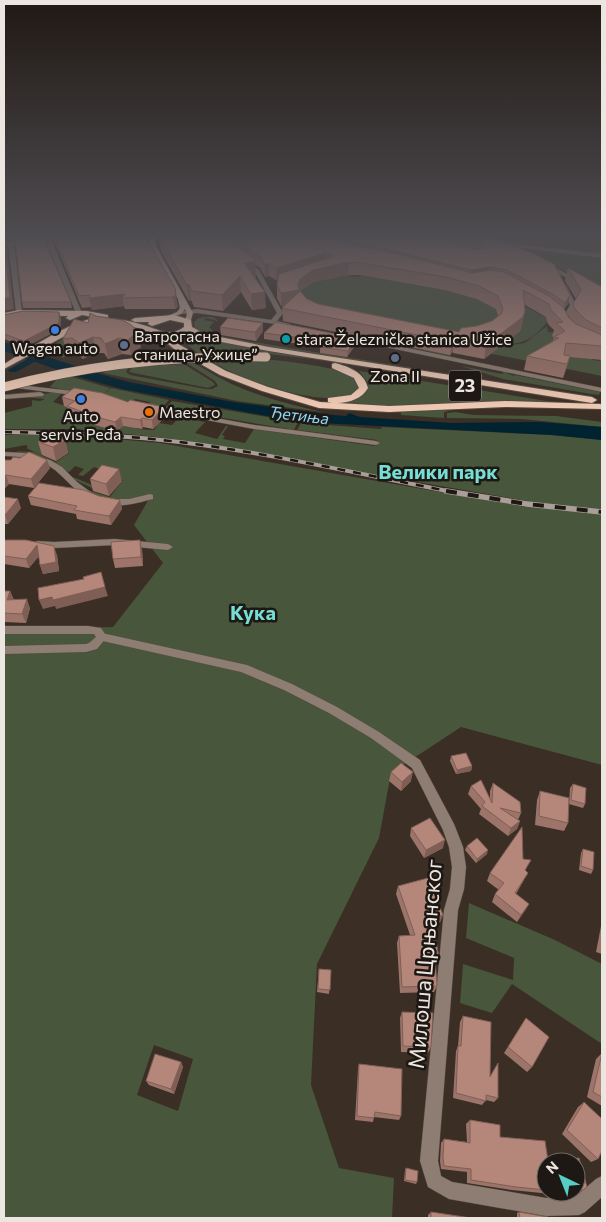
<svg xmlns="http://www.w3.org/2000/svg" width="606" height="1222" font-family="Commissioner,sans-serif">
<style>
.green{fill:#48563b;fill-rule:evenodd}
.water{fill:#002331}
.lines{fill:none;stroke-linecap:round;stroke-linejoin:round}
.canal{fill:#002331;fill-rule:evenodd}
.minor-casing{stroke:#574b43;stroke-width:1}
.tertiary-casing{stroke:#574b43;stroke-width:1}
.secondary-casing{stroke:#574b43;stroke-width:1}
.primary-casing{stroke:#574b43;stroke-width:2}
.minor{fill:#8e7d72;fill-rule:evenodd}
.tertiary{fill:#8e7d72;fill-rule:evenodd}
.secondary{fill:#c4a897;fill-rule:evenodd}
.primary{fill:#edc9b3;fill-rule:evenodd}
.rail-far1-casing{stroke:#a99f98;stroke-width:4}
.rail-casing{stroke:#a99f98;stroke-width:5.5}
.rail-far1{stroke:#1d1813;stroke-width:2.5;stroke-dasharray:8;stroke-linecap:butt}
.rail{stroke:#1d1813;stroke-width:4;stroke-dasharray:11;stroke-linecap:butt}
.primary-bridge-casing{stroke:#574b43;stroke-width:10;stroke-linecap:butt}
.primary-bridge{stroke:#edc9b3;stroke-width:9}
.wall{fill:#9c7469;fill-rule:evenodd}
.shaded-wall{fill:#7f5e55}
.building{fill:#b5877a;stroke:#7f5e55}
.shop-dot{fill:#3f7fe0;stroke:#1d1813;stroke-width:2}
.culture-dot{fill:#0f9aa8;stroke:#1d1813;stroke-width:2}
.service-dot{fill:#5c6f8a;stroke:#1d1813;stroke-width:2}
.food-dot{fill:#e8710a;stroke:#1d1813;stroke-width:2}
.labels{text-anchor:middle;stroke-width:5;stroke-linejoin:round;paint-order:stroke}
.far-poi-label{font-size:16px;fill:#ede5df;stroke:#1d1813;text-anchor:start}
.far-water-label{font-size:16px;font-style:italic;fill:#8dd8fb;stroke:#1d1813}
.shield{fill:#1d1813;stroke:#afa8a2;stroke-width:1}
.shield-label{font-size:18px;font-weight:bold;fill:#ede5df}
.neighbourhood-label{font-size:20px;font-weight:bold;fill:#75dfd6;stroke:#1d1813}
.near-street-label{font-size:22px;fill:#ede5df;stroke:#1d1813}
</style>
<rect width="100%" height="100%" fill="#3a2e25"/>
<!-- green -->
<path class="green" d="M473,236H602V254L544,250Z
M512,245L544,251L602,257L601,285L602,284V294L566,272Z
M366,270L519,303L543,316L553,313C547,324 534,339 521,342C511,345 498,344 490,348L525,343L547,326L548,332L556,333L558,335L552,336L557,341L592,358V360L600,361L601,353L602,376L458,347L457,345L450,356L292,323L281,306L278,292L335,274L359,277Z
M203,317H213L217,320V322L215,320L206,318L204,320L214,322L209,328L212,329L211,334L217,336L602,399L261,346L206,335L195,329L194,323L197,319Z
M73,333L64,358L43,351Z
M189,333L201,338L267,351L602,404L331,361L267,354L265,359C282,361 344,367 355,378C357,380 358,383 359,386C345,423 196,367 184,339Z
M171,353C185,352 193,362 204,369C241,392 281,403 323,412L237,401L103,373L109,370L131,364L126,372L130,375L206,389H212L218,386L215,381Z
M177,360L213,382L215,385L208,388L129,372L135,363L154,362L188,367L155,361Z
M461,366L502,374L504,372L514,376L515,375L600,392L599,395L591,394L503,379Z
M359,371L547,401L552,402L397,407L329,403L350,401L366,393L369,384Z
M65,375L110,388L104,394L111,388L169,400L162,408L148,405L150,402L135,399L132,402L50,387L56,380Z
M57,392L61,394L53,402L76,409L111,430L117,431L121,428L116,426L117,425L129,427L134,421L137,429L154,430L159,423L172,425L180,417L205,422L195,433L217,439L226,426H228L222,435L225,436L223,439L245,443L254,429L375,446L377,440L297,430L301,423L381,429L382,427L552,435L602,440V765L461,727L391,773L379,838L317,964L311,1085L339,1168L394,1178L392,1218H4V630L113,627L163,563L134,525L150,497L134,499H103L81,488L110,497L123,480L105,477L94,489L71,478L73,477L92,485L105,471L94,467L83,476L78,475L84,469L75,466L69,472L26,453L15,451L34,452L56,462L69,453L54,447L41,455L26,448L28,447L26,445L4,449V435H70L160,443L526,507L527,501L157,437L76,429H4V413L32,406V400L14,398L40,401L45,399L24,397ZM154,1045L193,1059L178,1111L137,1095Z
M172,401L298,422L294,430L165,408Z
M437,409L450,411L444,412V418L401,415V411Z
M455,412L474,415L556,416L602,422V427L522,419L447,418V413Z
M469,903L555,940L602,964V1044L512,984L492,1013L460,1003L463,964L513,980L514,958L466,938Z"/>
<!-- water -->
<path class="water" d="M4,342L93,372L129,382L233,402L333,415L346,416L349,413L360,417L452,423L541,422L602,427V440L552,435L321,423L267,416L122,389L75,376L4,351Z"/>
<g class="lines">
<!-- canal -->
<path class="canal" d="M37,354L42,357L40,359L16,372H10L8,370Z"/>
<!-- minor casing -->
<g class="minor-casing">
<path id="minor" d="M48,237L51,239L82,313L81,314L76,313L45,239Z
M11,241L14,243L22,312L19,314L16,312L8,243Z
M498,242L602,254V258L496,245L495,244Z
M245,259L259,270L283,313L277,321L290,324V326L197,313L177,314V312L197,309L271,320L277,313L255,272L242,261Z
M545,262L580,281L581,282L576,283L543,265V263Z
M563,283L566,285L576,305L569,316L563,319L560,317L565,314L570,305L560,285Z
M344,335L602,388V392L342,338V336Z
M10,384L82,392L86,394L82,396L8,387L6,386Z
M40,392L44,394L43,396L4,399V395Z
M150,406L254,425L376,441L380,443L376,445L254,429L153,410L149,408Z
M4,452L25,453L50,460L62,467L77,482L96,496L92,499C77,494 67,480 55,470C41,459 21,456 4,456Z
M150,494L153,495V499C141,502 114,510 104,502L108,499H129Z
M115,539L168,544L173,547L168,550L115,545L54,548L37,547L32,544L37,541L54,542Z
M102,633L247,665L292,684L337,707L379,732L420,760L454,824L463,847L466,867L464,889L458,910L438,1161L441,1176L452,1182L546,1198L575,1197L596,1179L602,1176V1197L585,1212L579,1215L546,1216L449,1199L428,1187L420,1161L444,910L450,889L452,867L449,847L443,830L412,768L371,738L329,713L284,690L241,672L98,640L97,637L98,634Z"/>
</g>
<!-- tertiary casing -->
<g class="tertiary-casing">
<path id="tertiary" d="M66,236H82L4,245V242Z
M437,236H460L428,240L425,238Z
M4,626H88L101,628L107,637L97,649L86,652L4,654V646L86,644L89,643L96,637L94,634H4Z"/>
</g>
<!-- secondary casing -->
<g class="secondary-casing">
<path id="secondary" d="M149,236H154L156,246L193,313L190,323L185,322L187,313L185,309L181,314L163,321L160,319L177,312L180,308L178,299L150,246Z"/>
</g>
<!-- primary casing -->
<g class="primary-casing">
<path id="primary" d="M19,310L87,311L108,315V319C119,319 132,321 143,325C158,329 170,338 184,327V323L170,320L152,326L148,324L149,322H135L131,320L135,318L174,315L191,320L192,327L205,334L269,347L592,397L597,400L592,403L269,351L200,338L188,331L183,336L170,337L180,345L226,371L268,387L320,402L389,406L505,401L600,404L602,405V409L505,407L389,412L319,408L262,391L220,375L174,349L160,337L138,328L111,323L93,322L72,332L4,369V364C26,351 76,317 99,318L82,315L70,320L66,318L68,316L8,315L4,313Z
M335,363C349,367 364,372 368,388C361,401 342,405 328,402V398L351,395L359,388L354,378L332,368V364Z"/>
</g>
<!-- minor -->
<use href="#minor" class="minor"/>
<!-- tertiary -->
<use href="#tertiary" class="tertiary"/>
<!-- secondary -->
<use href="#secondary" class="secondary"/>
<!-- primary -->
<use href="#primary" class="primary"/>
<!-- rail-far1 casing -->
<g class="rail-far1-casing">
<path id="rail-far1" d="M4,432C54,433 103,434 152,439C253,449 353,473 453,492"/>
</g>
<!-- rail casing -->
<g class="rail-casing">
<path id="rail" d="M446,491L527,504L602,512"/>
</g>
<!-- rail-far1 -->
<use href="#rail-far1" class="rail-far1"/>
<!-- rail -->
<use href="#rail" class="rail"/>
<!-- primary-bridge casing -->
<g class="primary-bridge-casing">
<path id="primary-bridge" d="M4,387C91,364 176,355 266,357"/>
</g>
<!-- primary-bridge -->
<use href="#primary-bridge" class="primary-bridge"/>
</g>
<!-- wall -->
<path class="wall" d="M53,236H145L178,307L175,309H125L124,306L92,310L91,307L82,308L54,241Z
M159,236L233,240L235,242V236H325L336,240V237L443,240L447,241V236H487L568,304L564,309L570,319L569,317L573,304L576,299L565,281L568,268L602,287V360L570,357L563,378L524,370L527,356L553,341L554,338L552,336L554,330L548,324L546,317L525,305L522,325L520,331L484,359L453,353V351L450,355L283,321L282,308L286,305L281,306L277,298V285L278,280H276L269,276L265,277L260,268L255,265L256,278H255L266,308L252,310L241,292L223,311L194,307L191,300L189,301L161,251ZM348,275H361L445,290L477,299L496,309L498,316L492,321L459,332L318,304L307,299L299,292L313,282Z
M22,302H71L72,308H23Z
M4,315L61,318L60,329L25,347L4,339Z
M96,316L138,331L141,347L131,355L122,354L108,359L104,353H96L83,359L76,353L67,354L63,339L88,323Z
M220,327L263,331L256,341L221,335Z
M264,333L356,344L347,357L320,353V347L264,339Z
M62,397L166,416L153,429L143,427L142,429L123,426L117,431L95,425L69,415L67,407L64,406Z
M65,440L68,453L56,461L42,455L38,442Z
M4,460L50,468L34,488L9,484L4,489Z
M90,479L122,481L109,496L93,491Z
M28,496H99L120,500L122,509L111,525L77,519L76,514L31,505Z
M4,497L21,508L8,524H4Z
M4,540L57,555L59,571L43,574L40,565L39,556L29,568L4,564Z
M142,549L143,566L115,568L113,559Z
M4,591H10L14,600L30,608L26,623L4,622Z
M451,756L472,766L471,771L456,774L450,761Z
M391,772L411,781L401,791L389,781Z
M493,783L521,813L518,820L520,821L517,829L508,836L479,814L481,809L468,794L471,786L490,798V791Z
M573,784L585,804L583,808L569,804L570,788Z
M540,791L568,823L564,831L535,825L537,800Z
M411,828L443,848L424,858L410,836Z
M467,846L487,854L476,863L465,850Z
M583,849L593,870L591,874L579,870L581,853Z
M523,859L527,867L525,871L524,880L516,894L529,904L517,922L492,902L495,894L499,890L487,881L490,873Z
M398,886L443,915L440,922L433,924L439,958L436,965H435L437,986L434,992L400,993L397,943L399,936L410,935L396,894Z
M602,921V954L596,952Z
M319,969L331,970L329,994L317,992Z
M402,1012L431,1047L428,1053L401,1052L400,1018Z
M463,1016L490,1076L498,1063V1098L494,1102L486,1100L482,1105L453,1098L456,1051L458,1046L460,1022Z
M526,1018L532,1067L527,1072L504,1053Z
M602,1053V1106L587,1097L596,1059Z
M181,1062L183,1067L174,1094L149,1085L146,1081Z
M359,1064L401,1116L399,1120L374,1117L373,1122L355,1120L358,1069Z
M584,1102L598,1159L591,1162L562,1134L578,1107Z
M470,1120L500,1125V1137L545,1141L548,1161L579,1158L587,1187L583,1190L577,1193L551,1194L512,1190L467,1183V1172L441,1169L440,1161L441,1143L444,1139L467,1142L466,1124ZM546,1162H576V1192H546Z
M406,1168L417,1182L416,1184L404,1181L405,1170Z
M431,1212L471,1218H428V1215Z
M519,1212L549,1218H517V1213Z"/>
<!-- shaded-wall -->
<path class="shaded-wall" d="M4,236H44L5,240L7,247L14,309L4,311Z
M326,253L325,265L276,280V268Z
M255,262L256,278L245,279L244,263Z
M349,262L348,275L313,282L300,291L299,303L281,306V293L313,270Z
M264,264H269V276L265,277Z
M490,267L488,275L470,278L471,270Z
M240,276L241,292L223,311L222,295Z
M189,284L191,300L189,301L187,285Z
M265,292L266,308L252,310L251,294Z
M125,294L122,298L124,306L92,310L89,298Z
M176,295L178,307L175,309L173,297Z
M570,295L568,304L563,311L565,303Z
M525,311L522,325L520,331L484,359L486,345Z
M59,312L61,318L60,329L25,347L24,341Z
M263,323V331L256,341L255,332Z
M138,331L141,347L131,355L128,340Z
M457,336L455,339L453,351L450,355L452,342Z
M93,337L96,353L83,359L79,343Z
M119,338L122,354L108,359L105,344Z
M356,338V344L347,357L348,351Z
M570,356L566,370L563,378L567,364Z
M164,407L166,416L153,429L152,420Z
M121,417L123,426L117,431L115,422Z
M142,418L143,427L142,429L140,420Z
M65,440L68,453L56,461L53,447Z
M47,460L50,468L34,488L31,479Z
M119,469L122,481L109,496L106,484Z
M6,475L9,484L4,489V477Z
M18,499L21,508L8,524L5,515Z
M120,500L122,509L111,525L109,516Z
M140,540L142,549L143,566L141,557Z
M37,545L40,554L29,568L26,559Z
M54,546L57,555L59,571L43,574L40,565Z
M105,587L108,596L56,609L55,606L43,609L39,600Z
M10,591L14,601L7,600Z
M27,599L30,608L26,623L22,614Z
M472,766L471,771L456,774L457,770Z
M413,772L411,781L401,791L402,782Z
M520,821L517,829L508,836L511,828Z
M445,840L443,848L424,858L426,850Z
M488,850L487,854L476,863L477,859Z
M529,904L525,911L517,922L521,915Z
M443,915L440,922L430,925L432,918Z
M181,1062L183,1067L174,1094L171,1089Z"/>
<!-- building -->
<path class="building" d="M54,236H145L175,288L176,295L173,297L122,298L125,294L89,298L90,295L79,296Z
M159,236H230L242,250L253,258L255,262L244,263L265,292L251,294L240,276L222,295L192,291L189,284L187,285Z
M237,236H325L345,243L403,255L472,273L490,270L504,272L549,296L563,307L569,318L576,324L602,335V346L566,343L564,355L570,356L567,364L527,356L559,338L554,337L565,331L556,323L563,322L551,310L549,304L523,290L525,311L523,317L486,345L455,339L457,336L452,342L282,308L300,291L307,299L318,304L459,332L461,328L477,326L492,321L501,314L503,309L498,296L479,286L446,277L362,263L349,262L313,270L300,279L298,285L299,290L281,293L277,285L279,274L332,257L333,255L326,253L276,268L269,264H264L260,256L249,248Z
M372,236H439L443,240L478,250L483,247L482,244L456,236H487L530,252L554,264L570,295L565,303L554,295L507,270L490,267L471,270L336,237Z
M43,237L71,302H22L15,240Z
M4,238L10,297L4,299Z
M568,268L602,287V328L586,320L575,309L573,304L581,290Z
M23,311L59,312V323L24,341L4,334V315Z
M90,313L96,316L122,320L130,324L138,331L128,340L119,338L105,344L101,338L93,337L79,343L72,338L63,339L74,319L88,323Z
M228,318L263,323L255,332L220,327Z
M276,322L356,338L348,351L320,347L323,341L264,333Z
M74,388L102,393L128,402L130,400L164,407L152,420L142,418L140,420L121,417L115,422L93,416L67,406L75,401L62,397Z
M50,434L65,440L53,447L38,442Z
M29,452L47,460L31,479L6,475L4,477V460H11L13,457L20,458Z
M102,465L119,469L106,484L90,479Z
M39,483L84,490L99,496L120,500L109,516L74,510L77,506L28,496Z
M4,497L18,499L5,515H4Z
M4,540H26L54,546L56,562L40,565L37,545L26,559L4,556Z
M140,540L141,557L113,559L111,542Z
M101,572L105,587L53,600L52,597L39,600L38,588L84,579L83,577Z
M4,591H10L7,600L27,599L22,614L4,613Z
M466,753L472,766L457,770L451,756Z
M401,763L413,772L402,782L391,772Z
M481,780L492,803L493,783L520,802L521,813L500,808L520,821L511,828L482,806L485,802L471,786Z
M573,784L586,788L585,804L571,800Z
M540,791L569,798L568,823L539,816Z
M430,818L445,840L426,850L411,828Z
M522,827L523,859L531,860L525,870L528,873L515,893L529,904L521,915L495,894L504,883L490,873Z
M477,838L488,850L477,859L467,846Z
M583,849L594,852L593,870L581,866Z
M428,878L443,915L432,918L439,958H435L437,986L402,987L399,936L415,935L398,886Z
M319,969L331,970L330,990L318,989Z
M402,1012L433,1013L431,1047L403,1046Z
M463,1016L491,1022L490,1077L498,1063V1098L486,1095V1101L456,1093L458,1046H461Z
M526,1018L549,1037L532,1067L508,1047Z
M602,1053V1097L593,1092Z
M155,1054L181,1062L171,1089L146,1081Z
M359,1064L402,1069L401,1116L375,1112L374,1118L357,1116Z
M584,1102L602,1119V1151L598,1159L567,1130Z
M470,1120L500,1125V1137L545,1141L548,1161L579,1158L587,1187L583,1190H576V1162H546V1190L516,1187L471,1180V1169L444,1166L443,1157L444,1139L470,1143Z
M406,1168L418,1171L417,1182L405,1180Z
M431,1212L471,1218H431Z
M519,1212L548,1217L549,1218H520Z"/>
<!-- sky -->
<linearGradient id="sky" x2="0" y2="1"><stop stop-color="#201914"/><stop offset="0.58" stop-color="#4f4c51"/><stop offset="1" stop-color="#4f4c51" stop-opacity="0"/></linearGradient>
<rect width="606" height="407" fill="url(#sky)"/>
<!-- markers -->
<g class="shop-dot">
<circle cx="55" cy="330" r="5"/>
<circle cx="81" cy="399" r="5"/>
</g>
<circle class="culture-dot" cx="286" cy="339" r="5"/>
<g class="service-dot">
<circle cx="124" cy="345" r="5"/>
<circle cx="395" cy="358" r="5"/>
</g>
<circle class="food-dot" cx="149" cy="412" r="5"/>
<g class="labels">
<!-- far-poi labels -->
<g class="far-poi-label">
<text x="134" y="342">Ватрогасна<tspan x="134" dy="18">станица „Ужице”</tspan></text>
<text x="296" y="345">stara Železnička stanica Užice</text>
<text x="55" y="354" text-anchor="middle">Wagen auto</text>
<text x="395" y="382" text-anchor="middle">Zona II</text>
<text x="159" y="418">Maestro</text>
<text x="81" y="422" text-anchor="middle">Auto<tspan x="81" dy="18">servis Peđa</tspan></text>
</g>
<!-- far-water labels -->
<g class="far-water-label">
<text transform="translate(299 415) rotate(7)" y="6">Ђетиња</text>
</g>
<!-- shield labels -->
<rect class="shield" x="449" y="370.5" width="32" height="31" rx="4"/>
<g class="shield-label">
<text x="465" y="392">23</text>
</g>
<!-- neighbourhood labels -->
<g class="neighbourhood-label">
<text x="438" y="479">Велики парк</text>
<text x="253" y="620">Кука</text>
</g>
<!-- near-street labels -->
<g class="near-street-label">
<text transform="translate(425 964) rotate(-85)" y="8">Милоша Црњанског</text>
</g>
</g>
<!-- border -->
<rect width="606" height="1222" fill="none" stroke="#ede5df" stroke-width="10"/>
<!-- north arrow -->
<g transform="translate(561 1177) rotate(317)"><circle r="24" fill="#1d1813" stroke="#706a65"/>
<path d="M0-4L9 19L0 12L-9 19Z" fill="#56cec4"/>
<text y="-8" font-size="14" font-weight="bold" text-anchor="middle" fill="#ede5df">N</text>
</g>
</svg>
